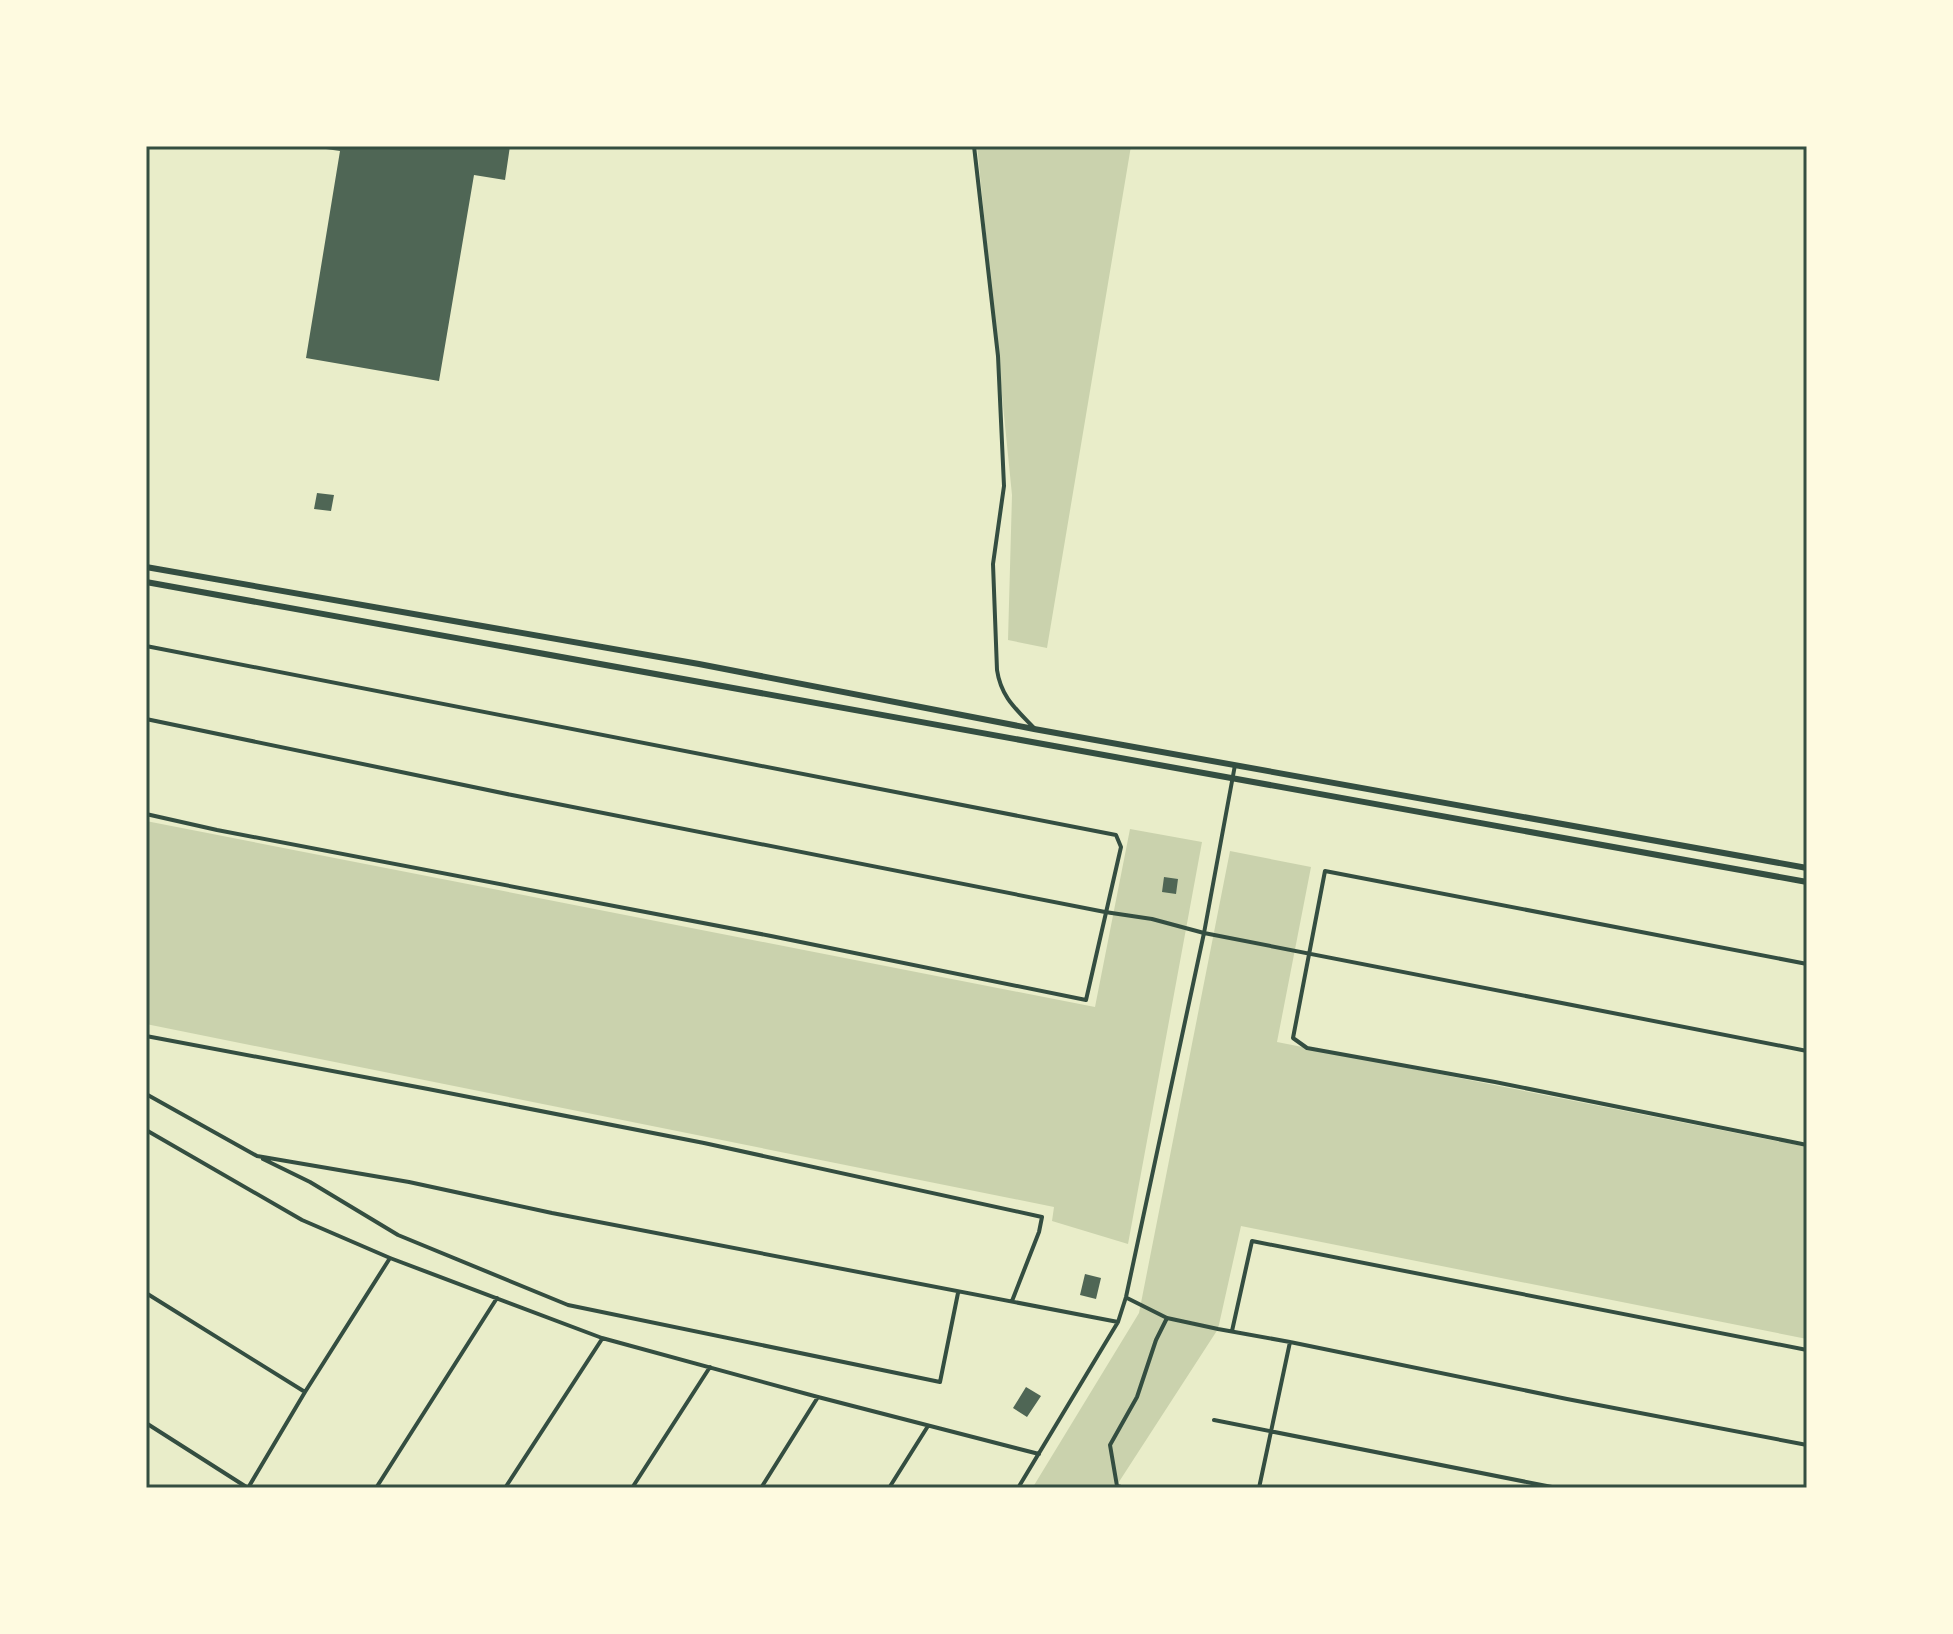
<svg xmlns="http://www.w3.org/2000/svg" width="1953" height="1634" font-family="Manrope,sans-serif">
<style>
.green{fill:#cad2ad}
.building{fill:#4f6655}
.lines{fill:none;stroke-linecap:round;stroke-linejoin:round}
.minor{stroke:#344e41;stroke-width:4}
.primary{stroke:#344e41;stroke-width:6}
.neatline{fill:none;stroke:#344e41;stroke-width:3}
</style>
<rect width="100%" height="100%" fill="#e9edc9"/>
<!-- green -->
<path class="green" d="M977,146H1131L1047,648L1008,640L1012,495Z
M146,821L1095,1007L1130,829L1202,842L1128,1244L1052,1221L1054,1207L146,1024Z
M1230,851L1311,867L1277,1042L1807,1147V1339L1241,1226L1218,1329L1115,1488L1033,1487L1139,1313Z"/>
<!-- building -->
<path class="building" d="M319,146H510L505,180L474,175L439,381L306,358L340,151L319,148Z
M317,493L334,495L331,511L314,509Z
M1164,877L1178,879L1176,894L1162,892Z
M1085,1274L1101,1278L1096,1299L1080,1295Z
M1026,1387L1041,1396L1027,1417L1013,1408Z"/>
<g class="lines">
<!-- minor -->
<path class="minor" d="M974,146L998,356L1004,486L993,564L997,670C1001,697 1016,709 1034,728
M146,646C469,708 792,772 1116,835L1121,847L1086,1000L771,936L217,830L146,814
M146,719L512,795L1105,912L1152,919L1204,933L1807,1051
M1807,964L1325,871L1293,1038L1307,1048L1495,1082L1807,1145
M146,1036L428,1089L704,1143L1042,1217L1039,1232L1012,1301
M146,1094L257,1156L409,1182L552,1213L1118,1322
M146,1130L302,1220L390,1258L602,1338L818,1397L1039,1454
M263,1159L310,1182L398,1235L568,1305L940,1382L958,1293
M146,1293L305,1392
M1127,1298L1167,1318L1218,1329L1290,1342L1567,1399L1807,1445
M1232,1331L1252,1241L1807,1350
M1214,1420L1557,1488
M146,1423L248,1488
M248,1488L305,1392L390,1258
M376,1488L497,1298
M505,1488L602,1339
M632,1488L710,1367
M761,1488L818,1397
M889,1488L928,1426
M1018,1488L1118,1322L1126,1297L1204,933L1235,765
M1125,1488L1117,1486L1110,1445L1137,1397L1156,1340L1167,1318
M1259,1488L1290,1342"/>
<!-- primary -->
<path class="primary" d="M146,567L699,664L1034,729L1807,868
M146,582L1807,882"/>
</g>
<!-- border -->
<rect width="1953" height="1634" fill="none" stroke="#fefae0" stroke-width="296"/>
<rect x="148" y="148" width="1657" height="1338" class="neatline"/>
</svg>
